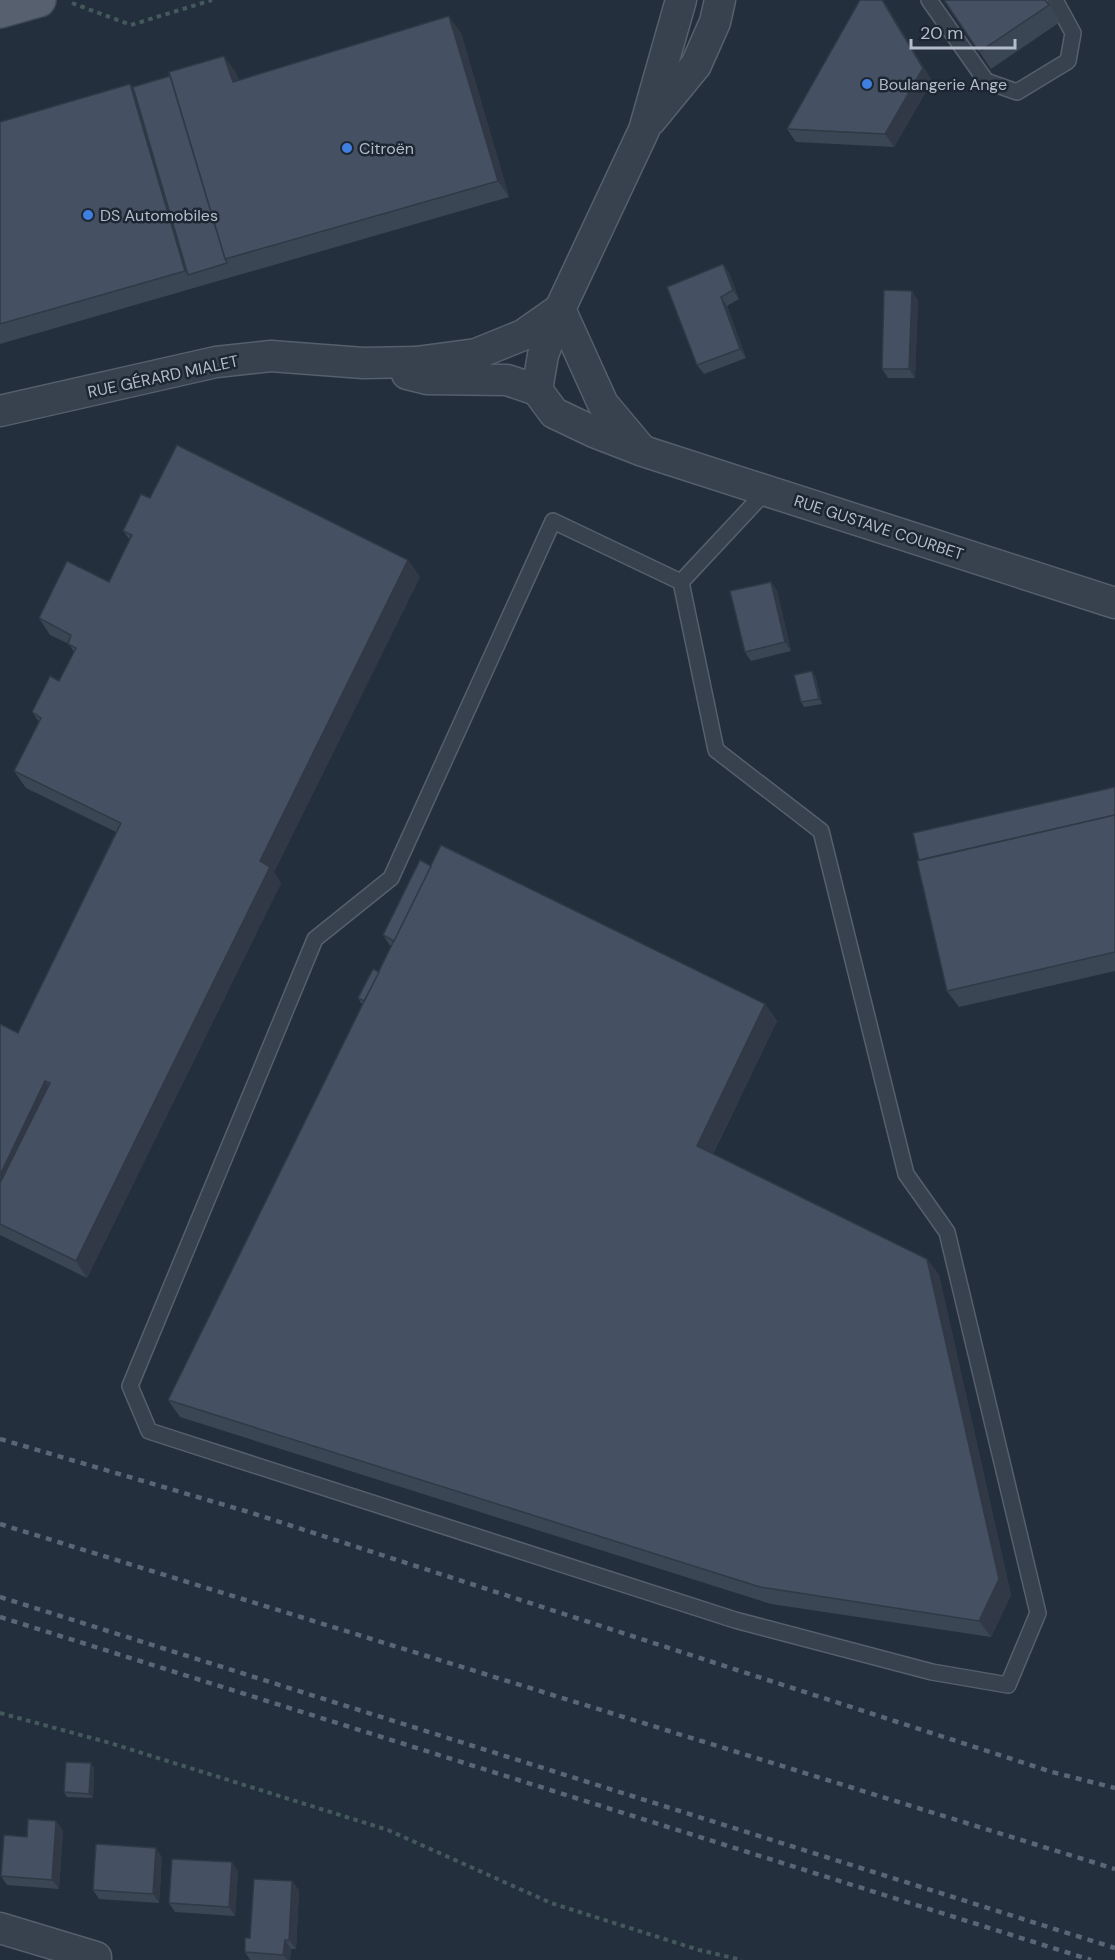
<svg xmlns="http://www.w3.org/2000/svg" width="1115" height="1960" font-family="'DM Sans',sans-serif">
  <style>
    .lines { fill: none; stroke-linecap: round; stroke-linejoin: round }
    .service-casing { stroke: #565f6c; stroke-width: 18 }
    .minor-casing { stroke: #565f6c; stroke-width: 33 }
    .primary-casing { stroke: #414a57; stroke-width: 36 }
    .path { stroke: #44595c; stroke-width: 4; stroke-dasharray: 4.5 4.5; stroke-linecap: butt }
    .service { stroke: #38414e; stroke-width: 15 }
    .minor { stroke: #38414e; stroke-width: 30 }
    .primary { stroke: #56606e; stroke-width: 33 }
    .rail { stroke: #5a6575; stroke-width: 4.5; stroke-dasharray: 6 6; stroke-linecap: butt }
    .wall { fill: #3b4654 }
    .shaded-wall { fill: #303945 }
    .building { fill: #455162; stroke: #303945; stroke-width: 1.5 }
    .shop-dot { fill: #3f7fe0; stroke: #1d2633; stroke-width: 2 }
    .labels { text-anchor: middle; stroke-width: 5; stroke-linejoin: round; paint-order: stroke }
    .poi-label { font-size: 16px; fill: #b4bcc9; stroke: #1d2633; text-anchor: start }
    .street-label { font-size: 16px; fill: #b4bcc9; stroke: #1d2633 }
  </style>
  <rect width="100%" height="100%" fill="#242f3e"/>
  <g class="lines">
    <defs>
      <g id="service">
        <polyline points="929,0 986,81 1017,92 1068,61 1073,33 1055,0"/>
        <polyline points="681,582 553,521 391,878 315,939 130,1386 149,1431 735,1620 932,1672 1008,1685 1038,1613 947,1232 906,1174 821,831 716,750 681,582 766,491"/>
      </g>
      <g id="minor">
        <polyline points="681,0 644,130 560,309 543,355 537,390 554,413 594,432 643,451 1115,603"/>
        <polyline points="651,120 696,65 715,22 720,0"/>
        <polyline points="560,309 603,404 640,448"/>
        <polyline points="407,374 427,379 507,380 537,390"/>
        <polyline points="0,411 216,362 271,356 363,363 416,362 476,354 523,335 560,309"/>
        <polyline points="0,1928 96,1957 96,1960"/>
      </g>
      <polyline id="primary" points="0,11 39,0"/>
    </defs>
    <use href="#service" class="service-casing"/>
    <use href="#minor" class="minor-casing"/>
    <use href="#primary" class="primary-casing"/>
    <g class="path">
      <polyline points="72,3 131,25 212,0"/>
      <polyline points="0,1713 110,1743 388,1830 551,1903 699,1950 742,1960"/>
    </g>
    <use href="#service" class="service"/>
    <use href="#minor" class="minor"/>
    <use href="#primary" class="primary"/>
    <g class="rail">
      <polyline points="0,1439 252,1513 1052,1772 1115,1788"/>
      <polyline points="0,1524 1115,1869"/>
      <polyline points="0,1597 1115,1948"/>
      <polyline points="0,1617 1091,1960"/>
    </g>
  </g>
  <g class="wall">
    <polygon points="860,0 883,0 932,81 894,147 796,142 787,129"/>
    <polygon points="944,0 1046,0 1060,22 991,69"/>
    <polygon points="461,33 509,197 0,344 0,122 130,84 133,87 170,76 224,56 236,73 239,80"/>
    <polygon points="723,264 729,273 739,299 727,306 746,358 704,374 697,365"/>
    <polygon points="918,300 915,378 888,378 882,369"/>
    <polygon points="150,498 408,560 420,577 274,872 281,883 87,1278 0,1235 0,1024 18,1033 116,832 26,788 14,771 39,722 32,712 59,681 74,652 69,644 50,635 39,618 109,582 130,540 123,531"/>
    <polygon points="771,582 777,591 791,651 751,661 745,652"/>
    <polygon points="815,675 822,704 804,707 801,702"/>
    <polygon points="1115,787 1115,971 959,1007 947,991"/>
    <polygon points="431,866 765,1004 777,1021 713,1154 927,1259 939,1275 1011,1595 991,1637 771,1604 180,1417 168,1400 363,1004 361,1003 358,998 379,972 391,946 389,944 383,935"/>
    <polygon points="91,1763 94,1768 93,1798 67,1797 64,1792"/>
    <polygon points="63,1830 59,1889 7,1885 1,1876 27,1837"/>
    <polygon points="162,1857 159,1903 99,1899 93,1890"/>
    <polygon points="238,1871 235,1916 175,1912 169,1903"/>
    <polygon points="299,1890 296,1949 291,1949 290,1960 250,1960 245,1952 250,1938"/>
  </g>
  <g class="shaded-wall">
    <polygon points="882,0 883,0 932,81 894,147 885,134"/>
    <polygon points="449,16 461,33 509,197 498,181"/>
    <polygon points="224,56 236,73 245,99 233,82"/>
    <polygon points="130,84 142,100 188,275 185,271"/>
    <polygon points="723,264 729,273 739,299 733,290"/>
    <polygon points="912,291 918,300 915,378 909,369"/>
    <polygon points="721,297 727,306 746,358 740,349"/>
    <polygon points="408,560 420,577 274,872 281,883 87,1278 76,1261 260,861"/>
    <polygon points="771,582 777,591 791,651 785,642"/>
    <polygon points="812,671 815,675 822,704 819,699"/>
    <polygon points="765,1004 777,1021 708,1163 697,1146"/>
    <polygon points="45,1081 56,1098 0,1216 0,1175"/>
    <polygon points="927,1259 939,1275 1011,1595 991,1637 979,1621"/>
    <polygon points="91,1763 94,1768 93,1798 89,1794"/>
    <polygon points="56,1821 63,1830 59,1889 52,1880"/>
    <polygon points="156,1848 162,1857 159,1903 153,1894"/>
    <polygon points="232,1862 238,1871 235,1916 229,1907"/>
    <polygon points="292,1881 299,1890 296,1949 289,1940"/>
    <polygon points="285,1940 291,1949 290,1960 287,1960 283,1955"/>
  </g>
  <g class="building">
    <polygon points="860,0 882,0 923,68 885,134 787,129"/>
    <polygon points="944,0 1045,0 1049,5 979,52"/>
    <polygon points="449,16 498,181 225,259 169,72 224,56 233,82"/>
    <polygon points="170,76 225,259 227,263 188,275 133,87"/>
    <polygon points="130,84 185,271 0,324 0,122"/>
    <polygon points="723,264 733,290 721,297 740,349 697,365 667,287"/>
    <polygon points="884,290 912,291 909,369 882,369"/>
    <polygon points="177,445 408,560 260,861 270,867 76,1261 0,1224 0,1183 50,1083 45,1081 0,1175 0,1024 18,1033 121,823 14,771 41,718 32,712 50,676 59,681 76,648 68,644 71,635 39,618 67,561 109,582 132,535 123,531 141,494 150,498"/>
    <polygon points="771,582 785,642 745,652 730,591"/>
    <polygon points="812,671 819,699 801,702 794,675"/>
    <polygon points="1115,787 1115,815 919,860 913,833"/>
    <polygon points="1115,815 1115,952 947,991 917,861"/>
    <polygon points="441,845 765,1004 697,1146 927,1259 999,1579 979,1621 760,1587 168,1400"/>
    <polygon points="420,860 431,866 394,941 383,935"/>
    <polygon points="373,969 379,972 364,1001 358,998"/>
    <polygon points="66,1762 91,1763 89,1794 64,1792"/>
    <polygon points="28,1819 56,1821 52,1880 1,1876 4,1835 27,1837"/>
    <polygon points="96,1844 156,1848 153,1894 93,1890"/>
    <polygon points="172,1859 232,1862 229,1907 169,1903"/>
    <polygon points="254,1879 292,1881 289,1940 285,1940 283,1955 245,1952 245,1938 250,1938"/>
  </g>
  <g class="shop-dot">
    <circle cx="867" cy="84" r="6"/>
    <circle cx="347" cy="148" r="6"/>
    <circle cx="88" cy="215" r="6"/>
  </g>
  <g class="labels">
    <g class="poi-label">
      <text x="879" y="90">Boulangerie Ange</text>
      <text x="359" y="154">Citroën</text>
      <text x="100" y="221">DS Automobiles</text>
    </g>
    <g class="street-label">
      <text transform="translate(163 376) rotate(-12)" y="6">RUE GÉRARD MIALET</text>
      <text transform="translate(879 527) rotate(18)" y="6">RUE GUSTAVE COURBET</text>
    </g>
  </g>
  <path d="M911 39v9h104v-9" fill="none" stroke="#b4bcc9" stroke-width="3"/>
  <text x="920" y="39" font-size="18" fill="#b4bcc9" stroke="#1d2633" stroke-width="4.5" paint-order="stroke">20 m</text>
</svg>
